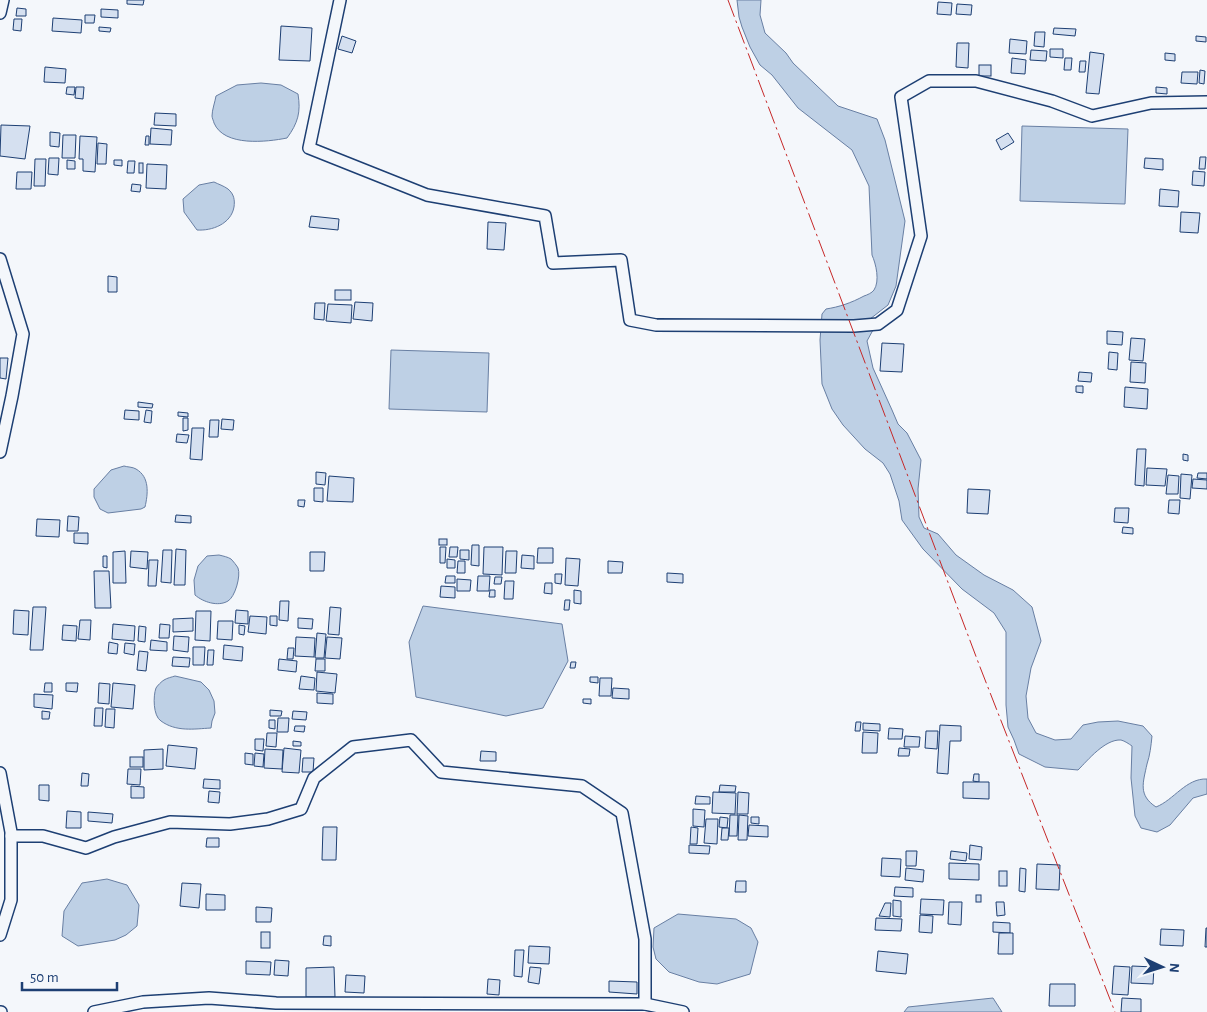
<svg xmlns="http://www.w3.org/2000/svg" width="1207" height="1012" font-family="'Alegreya Sans',sans-serif">
  <style>
    .water { fill: #bed0e5; stroke: #687fa3 }
    .building { fill: #d5e0f0; stroke: #1d3f73 }
    .lines { fill: none; stroke-linecap: round; stroke-linejoin: round }
    .minor-casing { stroke: #1d3f73; stroke-width: 14 }
    .minor { stroke: #f4f7fb; stroke-width: 11 }
    .power { stroke: #c62828; stroke-width: 1; stroke-dasharray: 18 4 2.5 4; stroke-linecap: butt }
  </style>
  <rect width="100%" height="100%" fill="#f4f7fb"/>
  <g class="water">
    <path d="M737 0H761L760 15 765 33 786 53 793 63 838 106 877 119 885 140 905 221 896 286 888 305 870 319 873 330 867 341 873 368 892 410 898 424 907 433 921 460 918 489 919 517 924 528 938 534 956 555 984 575 1013 590 1032 607 1041 641 1031 668 1026 696 1028 718 1036 733 1055 740 1071 739 1083 725 1098 722 1118 721 1143 726 1152 736C1151 746 1150 755 1147 764 1143 783 1138 795 1156 807 1174 800 1186 778 1207 779V794L1193 798 1170 825 1157 832 1141 828 1135 816 1131 778 1132 746C1129 744 1125 741 1121 740 1105 739 1088 760 1078 770L1045 767 1019 754 1014 740 1008 727 1006 705V632L994 613 962 589 923 549 902 520 899 501 890 474 883 463 865 449 843 425 832 409 822 384 820 340 822 314 826 309C839 307 851 303 864 296 867 295 872 293 874 290 880 281 876 264 872 255L869 186 852 150 798 108 772 75 760 65 750 47 742 27 739 17Z"/>
    <path d="M261 83 281 85 298 94C301 112 298 123 287 138 267 142 224 147 214 123 214 122 212 118 212 116 212 110 215 102 216 96L237 85Z"/>
    <polygon points="1022,126 1128,129 1125,204 1020,201"/>
    <path d="M214 182C218 184 224 186 228 189 234 194 235 200 234 207 231 224 212 231 197 230L184 212 183 199 199 185Z"/>
    <polygon points="391,350 489,353 487,412 389,409"/>
    <path d="M124 466C127 467 133 467 136 469 150 477 148 494 145 507L141 509 108 513 100 509 94 497V489L111 470Z"/>
    <path d="M219 555C223 556 228 557 231 559 233 561 237 566 238 568 241 576 235 597 228 601 218 607 203 602 195 595L194 580 198 566 207 556Z"/>
    <polygon points="423,606 562,624 568,661 543,708 506,716 416,697 409,642"/>
    <path d="M175 676 201 682 209 690 214 701 215 713 212 721 211 728C194 729 176 732 161 721 153 716 153 696 156 688 157 686 162 681 164 680 167 678 172 677 175 676Z"/>
    <polygon points="107,879 127,885 139,905 137,926 126,935 115,940 78,946 62,936 64,911 82,883"/>
    <polygon points="678,914 736,919 751,928 758,942 750,974 717,984 699,982 669,972 656,959 653,947 654,928"/>
    <polygon points="993,998 1002,1012 904,1012 908,1007"/>
  </g>
  <g class="building">
    <polygon points="127,0 144,0 143,5 127,4"/>
    <polygon points="938,2 952,3 951,15 937,14"/>
    <polygon points="957,4 972,5 971,15 956,14"/>
    <polygon points="17,8 26,9 26,16 16,16"/>
    <polygon points="101,9 118,10 118,18 101,17"/>
    <polygon points="85,15 95,15 94,23 85,23"/>
    <polygon points="53,18 82,20 81,33 52,31"/>
    <polygon points="14,19 22,19 21,31 13,30"/>
    <polygon points="281,26 312,28 310,61 279,60"/>
    <polygon points="99,27 111,28 110,32 99,31"/>
    <polygon points="1054,28 1076,29 1075,36 1053,34"/>
    <polygon points="1035,32 1045,32 1044,47 1034,46"/>
    <polygon points="342,36 356,41 352,53 338,49"/>
    <polygon points="1196,36 1206,37 1206,42 1196,41"/>
    <polygon points="1010,39 1027,41 1026,54 1009,53"/>
    <polygon points="957,43 969,43 968,68 956,67"/>
    <polygon points="1050,49 1063,49 1063,58 1050,57"/>
    <polygon points="1031,50 1047,51 1046,61 1030,60"/>
    <polygon points="1090,52 1104,54 1099,94 1086,93"/>
    <polygon points="1165,53 1175,54 1175,61 1165,60"/>
    <polygon points="1012,58 1026,60 1025,74 1011,73"/>
    <polygon points="1065,58 1072,58 1071,70 1064,70"/>
    <polygon points="1080,61 1086,61 1085,72 1079,72"/>
    <rect x="979" y="65" width="12" height="11"/>
    <polygon points="45,67 66,69 65,83 44,82"/>
    <polygon points="1200,70 1205,71 1204,84 1199,83"/>
    <polygon points="1182,72 1198,72 1197,84 1181,83"/>
    <polygon points="67,87 75,87 74,95 66,94"/>
    <polygon points="76,87 84,87 83,99 75,98"/>
    <polygon points="1156,87 1167,88 1167,94 1156,93"/>
    <polygon points="155,113 176,114 176,126 154,125"/>
    <polygon points="1,125 30,126 25,159 0,156"/>
    <polygon points="151,128 172,130 171,145 150,144"/>
    <polygon points="50,132 60,133 59,147 50,146"/>
    <polygon points="1008,133 1014,142 1001,150 996,140"/>
    <polygon points="63,135 76,135 75,158 62,158"/>
    <polygon points="80,136 97,137 95,172 83,171 83,159 79,159"/>
    <polygon points="146,136 149,136 149,145 145,145"/>
    <polygon points="98,143 107,144 106,164 97,164"/>
    <polygon points="1200,157 1206,157 1205,169 1199,169"/>
    <polygon points="49,158 59,158 58,175 48,174"/>
    <polygon points="1145,158 1163,159 1163,170 1144,168"/>
    <polygon points="35,159 46,159 45,186 34,186"/>
    <polygon points="67,160 75,161 75,169 67,169"/>
    <polygon points="114,160 122,160 122,166 114,165"/>
    <polygon points="128,161 135,161 134,173 127,173"/>
    <rect x="139" y="163" width="4" height="10"/>
    <polygon points="147,164 167,165 166,189 146,188"/>
    <polygon points="1193,171 1205,172 1204,186 1192,185"/>
    <polygon points="17,172 32,172 31,189 16,189"/>
    <polygon points="132,184 141,185 140,192 131,191"/>
    <polygon points="1160,189 1179,191 1178,207 1159,206"/>
    <polygon points="1181,212 1200,213 1198,233 1180,232"/>
    <polygon points="311,216 339,219 338,230 309,227"/>
    <polygon points="488,222 506,223 504,250 487,249"/>
    <polygon points="108,276 117,277 117,292 108,292"/>
    <rect x="335" y="290" width="16" height="10"/>
    <polygon points="355,302 373,303 372,321 353,319"/>
    <polygon points="315,303 325,303 324,320 314,319"/>
    <polygon points="328,304 352,305 351,323 326,321"/>
    <polygon points="1107,331 1123,332 1122,345 1107,344"/>
    <polygon points="1131,338 1145,339 1143,361 1129,360"/>
    <polygon points="882,343 904,344 902,372 880,371"/>
    <polygon points="1109,352 1118,353 1117,370 1108,369"/>
    <polygon points="0,358 8,358 6,379 0,378"/>
    <polygon points="1131,362 1146,363 1145,383 1130,382"/>
    <polygon points="1079,372 1092,373 1091,382 1078,381"/>
    <polygon points="1076,386 1083,386 1083,393 1076,392"/>
    <polygon points="1125,387 1148,389 1147,409 1124,407"/>
    <polygon points="138,402 153,404 152,408 138,407"/>
    <polygon points="125,410 139,411 139,420 124,419"/>
    <polygon points="146,410 152,411 151,423 144,422"/>
    <polygon points="178,412 188,413 188,417 178,416"/>
    <polygon points="183,418 188,418 188,430 183,431"/>
    <polygon points="222,419 234,420 233,430 221,429"/>
    <polygon points="210,420 219,420 218,437 209,437"/>
    <polygon points="192,428 204,428 202,460 190,459"/>
    <polygon points="177,434 189,435 187,443 176,442"/>
    <polygon points="1137,449 1146,449 1144,486 1135,485"/>
    <polygon points="1183,454 1188,455 1188,461 1183,460"/>
    <polygon points="1147,468 1167,469 1165,486 1146,485"/>
    <polygon points="316,472 326,473 325,485 316,484"/>
    <polygon points="1198,473 1207,473 1207,479 1197,478"/>
    <polygon points="1181,474 1192,475 1190,499 1180,498"/>
    <polygon points="1168,475 1179,476 1178,494 1166,494"/>
    <polygon points="329,476 354,478 353,502 327,501"/>
    <polygon points="1193,479 1207,480 1207,489 1192,488"/>
    <polygon points="314,488 323,488 323,502 314,501"/>
    <polygon points="968,489 990,490 988,514 967,513"/>
    <polygon points="298,500 305,500 304,507 298,506"/>
    <polygon points="1169,500 1180,500 1179,514 1168,513"/>
    <polygon points="1115,508 1129,508 1128,523 1114,522"/>
    <polygon points="176,515 191,516 191,523 175,522"/>
    <polygon points="68,516 79,517 78,531 67,531"/>
    <polygon points="37,519 60,520 59,537 36,536"/>
    <polygon points="1123,527 1133,528 1133,534 1122,533"/>
    <polygon points="74,533 88,533 88,544 74,543"/>
    <rect x="439" y="539" width="8" height="6"/>
    <polygon points="472,545 479,545 479,566 471,565"/>
    <polygon points="440,547 446,547 445,563 440,563"/>
    <polygon points="450,547 458,547 457,557 449,557"/>
    <polygon points="484,547 503,547 502,575 483,574"/>
    <polygon points="538,548 553,548 553,563 537,563"/>
    <polygon points="176,549 186,550 185,585 174,585"/>
    <polygon points="163,550 172,550 171,583 161,582"/>
    <polygon points="460,550 469,550 469,560 460,559"/>
    <polygon points="125,551 126,583 113,583 113,552"/>
    <polygon points="131,551 148,552 147,569 130,567"/>
    <polygon points="506,551 517,551 516,573 505,573"/>
    <polygon points="310,552 325,552 324,571 310,571"/>
    <polygon points="522,555 534,556 534,569 521,568"/>
    <polygon points="103,556 107,556 107,568 103,567"/>
    <polygon points="566,558 580,559 578,586 565,585"/>
    <polygon points="447,559 455,560 455,568 447,568"/>
    <polygon points="149,560 158,560 156,586 148,586"/>
    <polygon points="458,561 465,561 465,573 457,573"/>
    <polygon points="608,561 623,562 622,573 608,573"/>
    <polygon points="94,571 109,571 111,608 95,608"/>
    <polygon points="667,573 683,574 683,583 667,582"/>
    <polygon points="555,574 562,574 561,584 555,583"/>
    <polygon points="446,576 455,576 455,583 445,583"/>
    <polygon points="478,576 490,576 489,591 477,591"/>
    <polygon points="495,577 502,577 501,584 494,584"/>
    <polygon points="457,579 471,580 470,591 457,591"/>
    <polygon points="505,581 514,581 513,599 504,599"/>
    <polygon points="545,583 552,583 552,594 544,593"/>
    <polygon points="441,586 455,587 455,598 440,597"/>
    <polygon points="490,590 495,590 495,597 489,597"/>
    <polygon points="574,590 581,591 581,604 574,603"/>
    <polygon points="565,600 570,600 569,610 564,610"/>
    <polygon points="280,601 289,601 288,621 279,620"/>
    <polygon points="33,607 46,607 43,650 30,650"/>
    <polygon points="330,607 341,608 339,635 328,634"/>
    <polygon points="14,610 29,611 28,635 13,634"/>
    <polygon points="236,610 248,611 248,624 235,623"/>
    <polygon points="196,611 211,611 210,641 195,640"/>
    <polygon points="250,616 267,617 266,634 248,632"/>
    <polygon points="270,616 277,616 277,626 270,625"/>
    <polygon points="193,618 193,631 173,632 173,619"/>
    <polygon points="298,618 313,619 312,629 298,628"/>
    <polygon points="80,620 91,620 90,640 78,639"/>
    <polygon points="218,621 233,621 232,640 217,639"/>
    <polygon points="113,624 135,626 134,641 112,639"/>
    <polygon points="160,624 170,625 169,638 159,638"/>
    <polygon points="63,625 77,626 76,641 62,640"/>
    <polygon points="239,625 245,626 244,635 239,634"/>
    <polygon points="139,626 146,627 145,642 138,641"/>
    <polygon points="317,633 326,634 324,658 315,658"/>
    <polygon points="174,636 189,637 188,652 173,650"/>
    <polygon points="296,637 315,638 314,657 295,656"/>
    <polygon points="327,637 342,638 340,659 325,658"/>
    <polygon points="151,640 167,642 167,651 150,650"/>
    <polygon points="109,642 118,644 117,654 108,653"/>
    <polygon points="125,643 135,644 134,655 124,653"/>
    <polygon points="224,645 243,647 242,661 223,659"/>
    <polygon points="193,647 205,647 204,665 193,665"/>
    <polygon points="288,648 294,648 293,659 287,659"/>
    <polygon points="208,650 214,650 213,665 207,665"/>
    <polygon points="139,651 148,652 146,671 137,670"/>
    <polygon points="173,657 190,658 189,667 172,666"/>
    <polygon points="279,659 297,661 296,672 278,670"/>
    <polygon points="316,659 325,659 325,671 315,671"/>
    <polygon points="571,662 576,662 575,668 570,668"/>
    <polygon points="317,672 337,674 335,693 316,691"/>
    <polygon points="301,676 315,678 314,690 299,689"/>
    <polygon points="590,677 598,677 598,683 590,682"/>
    <polygon points="600,678 612,678 611,696 599,696"/>
    <polygon points="45,683 52,683 52,692 44,692"/>
    <polygon points="66,683 78,683 77,692 66,691"/>
    <polygon points="99,683 110,684 109,704 98,703"/>
    <polygon points="113,683 135,685 133,709 111,707"/>
    <polygon points="613,688 629,689 629,699 612,698"/>
    <polygon points="317,693 333,694 333,704 317,703"/>
    <polygon points="34,694 53,695 52,709 34,707"/>
    <polygon points="583,699 591,699 591,704 583,703"/>
    <polygon points="95,708 103,708 102,726 94,726"/>
    <polygon points="106,709 115,709 114,728 105,727"/>
    <polygon points="270,710 282,711 281,716 270,716"/>
    <polygon points="42,711 50,712 49,719 42,719"/>
    <polygon points="293,711 307,712 306,720 292,719"/>
    <polygon points="278,718 289,718 288,732 277,732"/>
    <polygon points="269,720 275,720 275,729 269,728"/>
    <polygon points="856,722 861,722 860,731 855,731"/>
    <polygon points="863,723 880,724 880,731 863,730"/>
    <polygon points="940,725 961,726 961,741 950,741 948,774 937,773"/>
    <polygon points="295,726 305,726 304,732 294,731"/>
    <polygon points="889,728 903,729 902,739 888,739"/>
    <polygon points="926,731 938,731 937,749 925,748"/>
    <polygon points="863,732 878,733 877,753 862,753"/>
    <polygon points="267,733 277,733 276,747 266,746"/>
    <polygon points="905,736 920,737 919,747 904,747"/>
    <polygon points="255,739 264,739 263,751 255,750"/>
    <polygon points="293,741 301,742 301,746 293,746"/>
    <polygon points="168,745 197,748 195,769 166,766"/>
    <polygon points="284,748 301,750 299,773 282,772"/>
    <polygon points="899,748 910,749 909,756 898,756"/>
    <polygon points="163,749 163,769 144,770 144,750"/>
    <polygon points="265,749 283,750 282,769 264,768"/>
    <polygon points="481,751 496,752 496,761 480,761"/>
    <polygon points="245,753 253,754 253,765 245,764"/>
    <polygon points="255,753 264,754 263,767 254,766"/>
    <rect x="130" y="757" width="13" height="10"/>
    <polygon points="303,758 314,758 313,772 302,772"/>
    <polygon points="128,769 141,769 140,785 127,784"/>
    <polygon points="82,773 89,774 88,786 81,786"/>
    <polygon points="974,774 979,774 979,782 973,781"/>
    <polygon points="204,779 220,780 220,789 203,788"/>
    <polygon points="963,782 989,782 989,799 963,798"/>
    <polygon points="39,785 49,785 49,801 39,800"/>
    <polygon points="720,785 736,786 735,792 719,792"/>
    <polygon points="131,786 144,787 144,798 131,798"/>
    <polygon points="209,791 220,792 219,803 208,802"/>
    <polygon points="713,792 736,793 735,814 712,813"/>
    <polygon points="738,792 749,793 748,814 737,814"/>
    <polygon points="696,796 710,797 710,804 695,804"/>
    <polygon points="693,809 705,810 704,827 693,826"/>
    <polygon points="67,811 81,812 81,828 66,828"/>
    <polygon points="88,812 113,814 112,823 88,821"/>
    <polygon points="730,815 738,815 737,836 729,836"/>
    <polygon points="739,815 748,816 747,840 738,840"/>
    <polygon points="720,817 728,818 727,828 719,827"/>
    <polygon points="751,817 759,817 759,824 751,823"/>
    <polygon points="706,819 718,819 717,844 704,843"/>
    <polygon points="749,825 768,826 768,837 748,836"/>
    <polygon points="323,827 337,827 336,860 322,860"/>
    <polygon points="691,827 698,828 697,844 690,844"/>
    <polygon points="722,828 729,828 728,840 721,840"/>
    <polygon points="207,838 219,838 219,847 206,847"/>
    <polygon points="689,845 710,846 709,854 689,853"/>
    <polygon points="970,845 982,847 981,860 969,859"/>
    <polygon points="906,851 917,851 916,866 906,866"/>
    <polygon points="951,851 967,853 966,861 950,859"/>
    <polygon points="882,858 901,859 900,877 881,876"/>
    <polygon points="949,863 979,864 979,880 949,879"/>
    <polygon points="1037,864 1060,865 1059,890 1036,889"/>
    <polygon points="906,868 924,870 923,882 905,880"/>
    <polygon points="1020,868 1026,869 1025,892 1019,891"/>
    <rect x="999" y="871" width="8" height="15"/>
    <polygon points="736,881 746,881 746,892 735,892"/>
    <polygon points="182,883 201,884 199,908 180,906"/>
    <polygon points="895,887 913,888 913,897 894,896"/>
    <polygon points="206,894 225,895 225,910 206,910"/>
    <rect x="976" y="895" width="5" height="7"/>
    <polygon points="921,899 944,900 943,915 920,914"/>
    <polygon points="893,900 901,901 901,917 893,916"/>
    <polygon points="949,902 962,902 961,925 948,924"/>
    <polygon points="996,902 1004,902 1005,915 997,916"/>
    <polygon points="885,903 891,903 890,917 879,916"/>
    <polygon points="256,907 272,908 271,922 256,922"/>
    <polygon points="920,915 933,916 932,933 919,932"/>
    <polygon points="876,918 902,919 901,931 875,930"/>
    <polygon points="993,922 1010,923 1010,933 993,932"/>
    <polygon points="1206,928 1207,928 1207,947 1205,947"/>
    <polygon points="1161,929 1184,930 1183,946 1160,945"/>
    <rect x="261" y="932" width="9" height="16"/>
    <polygon points="999,933 1013,933 1013,954 998,954"/>
    <polygon points="324,936 331,936 331,946 323,945"/>
    <polygon points="529,946 550,947 549,964 528,963"/>
    <polygon points="515,950 524,950 522,977 514,976"/>
    <polygon points="878,951 908,954 906,974 876,971"/>
    <polygon points="275,960 289,961 288,976 274,975"/>
    <polygon points="246,961 271,962 270,975 246,974"/>
    <polygon points="1114,966 1130,967 1128,995 1112,994"/>
    <polygon points="1132,966 1154,967 1153,984 1131,983"/>
    <polygon points="334,967 335,997 306,997 306,968"/>
    <polygon points="530,967 541,968 539,984 528,982"/>
    <polygon points="346,975 365,976 364,993 345,992"/>
    <polygon points="488,979 500,980 499,995 487,994"/>
    <polygon points="609,981 637,982 637,994 609,992"/>
    <polygon points="1050,984 1075,984 1075,1006 1049,1006"/>
    <polygon points="1122,998 1141,999 1141,1012 1121,1012"/>
  </g>
  <g class="lines">
    <defs>
      <g id="minor">
        <polyline points="340,0 309,148 427,195 545,216 553,263 621,260 630,320 656,325 854,326 878,324 897,310 921,236 901,97 929,81 976,81 1052,101 1092,116 1151,103 1207,102"/>
        <polyline points="0,13 3,0"/>
        <polyline points="0,259 23,334 12,396 0,452"/>
        <polyline points="0,773 11,832 11,900 0,935"/>
        <polyline points="11,836 43,836 86,848 114,837 170,822 230,824 268,819 301,809 314,778 353,747 411,740 441,772 582,786 622,813 645,939 645,1004"/>
        <polyline points="0,1012 1,1012"/>
        <polyline points="94,1012 143,1002 209,998 276,1003 645,1004 683,1012"/>
      </g>
    </defs>
    <use href="#minor" class="minor-casing"/>
    <use href="#minor" class="minor"/>
    <polyline class="power" points="728,0 980,667 1115,1012"/>
  </g>
  <g transform="translate(1162 967) rotate(94)" stroke="#f4f7fb" stroke-width="4" paint-order="stroke">
  <path d="M0-4L9 19L0 12L-9 19Z" fill="#1d3f73"/>
  <text y="-8" font-size="14" font-weight="bold" text-anchor="middle" fill="#1d3f73">N</text>
  </g>
  <path d="M22 982v8h95v-8" fill="none" stroke="#1d3f73" stroke-width="2.5"/>
  <text x="30" y="982" font-size="15" fill="#1d3f73" stroke="#f4f7fb" stroke-width="4" paint-order="stroke">50 m</text>
</svg>
